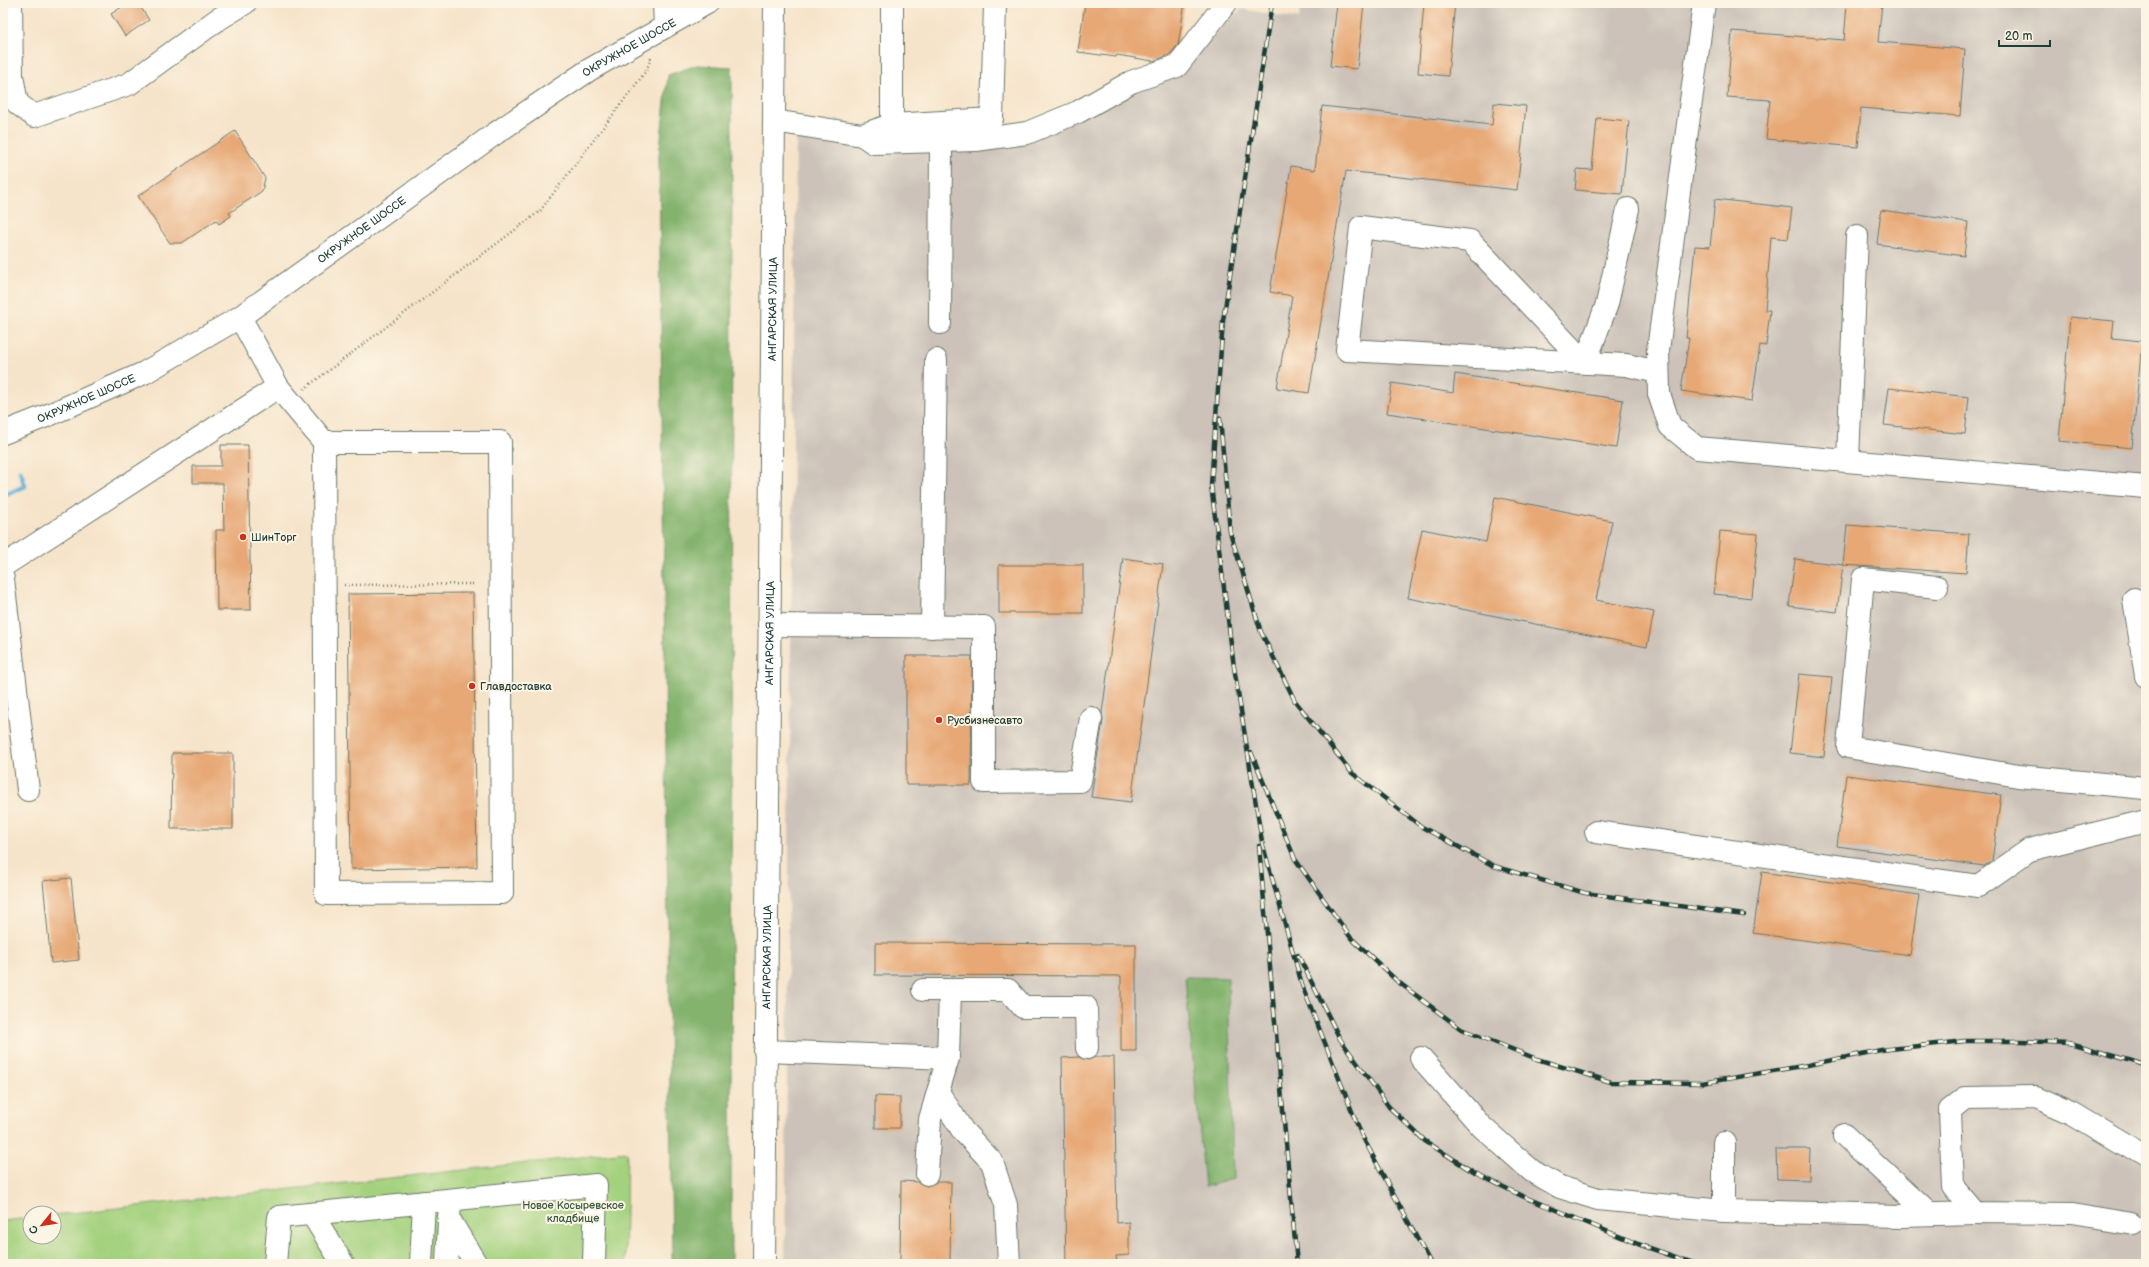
<svg xmlns="http://www.w3.org/2000/svg" width="2149" height="1267" font-family="'Balsamiq Sans',sans-serif">
  <style>
    .industrial { fill: #ccc2b9 }
    .green { fill: #a4d17e; stroke: #628759 }
    .forest { fill: #83b36d; stroke: #517850 }
    .lines { fill: none; stroke-linecap: round; stroke-linejoin: round }
    .stream { stroke: #5cabd6; stroke-width: 5 }
    .building { fill: #e7a876 }
    .minor-casing { stroke: #6a7768; stroke-width: 24 }
    .major-casing { stroke: #6a7768; stroke-width: 24 }
    .path { stroke: #6a7768; stroke-width: 2.5; stroke-dasharray: 1 3; stroke-linecap: butt }
    .minor { stroke: #fff; stroke-width: 22 }
    .major { stroke: #fff; stroke-width: 22 }
    .rail-casing { stroke: #1f3d34; stroke-width: 4.5 }
    .rail { stroke: #fcf5e5; stroke-width: 3; stroke-dasharray: 9; stroke-linecap: butt }
    .poi-dot { fill: #c8321e; stroke: #fcf5e5; stroke-width: 1.5 }
    .labels { text-anchor: middle; stroke-width: 4; stroke-linejoin: round; paint-order: stroke }
    .street-label { font-size: 11px; fill: #1f3d34; stroke: #fcf5e5 }
    .poi-label { font-size: 11px; fill: #1f3d34; stroke: #fcf5e5; text-anchor: start }
    .park-label { font-size: 11px; fill: #3a5b43; stroke: #fcf5e5 }
  </style>
  <rect width="100%" height="100%" fill="#fcf5e5"/>
  <filter id="ink" filterUnits="userSpaceOnUse"><feTurbulence type="fractalNoise" baseFrequency=".025" numOctaves="2"/><feDisplacementMap in="SourceGraphic" scale="8" xChannelSelector="R" yChannelSelector="G"/><feConvolveMatrix kernelMatrix="1 2 1 2 8 2 1 2 1" color-interpolation-filters="sRGB"/></filter>
  <filter id="wash" filterUnits="userSpaceOnUse"><feTurbulence type="fractalNoise" baseFrequency=".012" numOctaves="4" result="noise"/><feDisplacementMap in="SourceGraphic" scale="16" xChannelSelector="R" yChannelSelector="G"/><feGaussianBlur stdDeviation="0.9" result="paint"/><feColorMatrix in="noise" values="0 0 0 0 0 0 0 0 0 0 0 0 0 0 0 0 0 1.4 0 .05"/><feComposite in="paint" operator="in"/></filter>
  <g filter="url(#wash)">
    <rect width="100%" height="100%" fill="#f6e4ca"/>
    <polygon class="industrial" points="1301,3 2146,3 2146,1264 785,1264 796,133 1010,143 1180,67 1241,9 1299,19"/>
    <polygon class="green" points="627,1152 625,1264 3,1264 3,1221 30,1218 30,1237 54,1237 54,1215"/>
    <g class="forest">
      <polygon points="697,65 732,67 731,1264 672,1264 659,156 668,75"/>
      <polygon points="1185,977 1228,978 1233,1179 1205,1187"/>
    </g>
    <g class="lines">
      <polyline class="stream" points="3,496 25,486 20,471"/>
    </g>
    <g id="blocks">
      <g class="building">
        <polygon points="128,3 138,3 149,20 125,36 111,14"/>
        <polygon points="1085,3 1185,3 1178,45 1169,55 1153,61 1117,55 1116,57 1078,52"/>
        <polygon points="1337,3 1364,3 1357,69 1330,66"/>
        <polygon points="1424,3 1455,3 1448,76 1418,73"/>
        <polygon points="1847,3 1882,3 1878,42 1965,49 1960,116 1861,108 1858,147 1766,139 1770,100 1727,97 1732,31 1844,40"/>
        <polygon points="1494,103 1526,106 1517,190 1346,171 1309,393 1277,388 1292,296 1270,292 1291,166 1315,170 1322,106 1492,125"/>
        <polygon points="1597,118 1629,121 1622,194 1575,190 1577,169 1592,170"/>
        <polygon points="235,131 265,178 262,191 229,213 231,216 219,224 216,220 182,243 170,243 138,196"/>
        <polygon points="1715,199 1792,208 1788,239 1771,237 1765,310 1770,310 1766,346 1760,345 1752,401 1681,391 1689,338 1686,338 1695,246 1710,247"/>
        <polygon points="1881,210 1968,222 1964,256 1877,244"/>
        <polygon points="2070,317 2114,321 2112,338 2142,341 2132,448 2059,441"/>
        <polygon points="1455,374 1623,400 1616,448 1387,413 1392,383 1453,393"/>
        <polygon points="1889,388 1969,397 1965,434 1884,425"/>
        <polygon points="221,445 248,445 251,610 217,610 216,530 224,530 223,483 193,483 193,466 221,466"/>
        <polygon points="1495,497 1612,521 1596,600 1654,612 1647,647 1408,598 1422,529 1486,542"/>
        <polygon points="1847,525 1969,534 1966,573 1843,565"/>
        <polygon points="1720,531 1758,534 1752,598 1714,594"/>
        <polygon points="1123,558 1163,564 1131,802 1091,797 1103,720 1102,713"/>
        <polygon points="1795,559 1843,565 1837,612 1789,606"/>
        <rect x="999" y="565" width="84" height="48"/>
        <polygon points="473,593 477,867 351,869 348,594"/>
        <polygon points="906,656 972,656 971,785 906,785"/>
        <polygon points="1799,674 1832,677 1824,757 1790,753"/>
        <polygon points="172,753 233,753 233,829 171,829"/>
        <polygon points="1846,775 2001,795 1992,861 1984,866 1837,846"/>
        <polygon points="1762,872 1919,895 1910,955 1753,933"/>
        <polygon points="71,878 79,960 51,963 43,881"/>
        <polygon points="875,943 1136,944 1136,1051 1121,1051 1121,976 875,975"/>
        <polygon points="1079,1057 1088,1060 1095,1057 1114,1057 1117,1223 1129,1222 1129,1255 1116,1256 1117,1264 1066,1264 1062,1058"/>
        <polygon points="875,1096 900,1097 900,1128 875,1128"/>
        <polygon points="1776,1149 1810,1149 1809,1180 1777,1179"/>
        <polygon points="901,1181 918,1182 927,1186 936,1182 951,1182 950,1264 900,1264"/>
      </g>
    </g>
  </g>
  <g filter="url(#ink)">
    <use href="#blocks" fill-opacity="0" stroke="#6a7768" stroke-width="1"/>
    <g class="lines">
      <defs>
        <g id="minor">
          <polyline points="11,3 12,76 17,103 34,116 129,84 217,20 245,3"/>
          <polyline points="664,3 665,27"/>
          <polyline points="1704,3 1658,350 1659,394 1670,426 1697,448 2146,487"/>
          <polyline points="774,121 862,135 892,125 992,119 995,3"/>
          <polyline points="892,125 892,3"/>
          <polyline points="862,135 874,143 976,140 1027,133 1078,112 1131,82 1177,66 1226,3"/>
          <polyline points="1628,209 1607,304 1585,363 1470,241 1361,227 1347,350 1626,365 1658,372"/>
          <polyline points="240,317 278,387 324,442"/>
          <polyline points="940,323 941,141"/>
          <polygon points="324,442 500,442 502,893 326,894"/>
          <polyline points="1848,460 1857,236"/>
          <polyline points="3,566 278,387"/>
          <polyline points="3,579 28,790"/>
          <polyline points="1937,587 1863,579 1848,747 2018,776 2146,788"/>
          <polyline points="2134,599 2146,676"/>
          <polyline points="769,625 984,627 984,782 1080,781 1091,718"/>
          <polyline points="932,627 936,360"/>
          <polyline points="1596,832 1978,886 2029,850 2146,821"/>
          <polyline points="923,990 1008,990 1023,1007 1086,1007 1087,1048"/>
          <polyline points="765,1051 948,1058 950,990"/>
          <polyline points="1421,1058 1482,1127 1532,1171 1560,1187 1598,1199 1724,1211"/>
          <polyline points="938,1092 963,1131 992,1162 1006,1205 1009,1264"/>
          <polyline points="1844,1135 1929,1214"/>
          <polyline points="1724,1143 1724,1211 1902,1215 1975,1213"/>
          <polyline points="927,1174 930,1119 948,1058"/>
          <polyline points="312,1214 343,1264"/>
          <polyline points="449,1219 476,1264"/>
          <polyline points="2133,1224 2072,1214 1975,1213 1953,1187 1950,1110 1965,1098 2036,1097 2072,1113 2146,1157"/>
          <polyline points="275,1264 279,1217 596,1185 594,1264"/>
          <polyline points="421,1264 424,1202"/>
          <polyline points="447,1264 450,1200"/>
          <path id="s1" d="M764 1264 775 3"/>
        </g>
        <g id="major">
          <path id="s2" d="M3 433 51 414 144 373 240 317 496 133 589 70 707 3"/>
        </g>
      </defs>
      <use href="#minor" class="minor-casing"/>
      <use href="#major" class="major-casing"/>
      <g class="path">
        <polyline points="304,389 540,211 646,71 651,58"/>
        <polyline points="344,585 475,584"/>
      </g>
      <use href="#minor" class="minor"/>
      <use href="#major" class="major"/>
      <defs>
        <g id="rail">
          <polyline points="1272,3 1223,321 1211,485 1234,667 1262,842 1302,985 1361,1134 1431,1264"/>
          <polyline points="1220,418 1230,532 1261,632 1295,701 1352,773 1422,827 1494,866 1585,893 1744,915"/>
          <polyline points="1251,752 1295,859 1351,938 1397,981 1461,1029 1537,1059 1611,1082 1702,1083 1808,1065 1881,1050 1965,1041 2021,1041 2069,1043 2146,1065"/>
          <polyline points="1259,846 1297,1264"/>
          <polyline points="1298,955 1340,1039 1389,1107 1425,1141 1475,1173 1522,1196 1638,1244 1696,1264"/>
        </g>
      </defs>
      <use href="#rail" class="rail-casing"/>
      <use href="#rail" class="rail"/>
    </g>
  </g>
  <g class="poi-dot">
    <circle cx="243" cy="537" r="4"/>
    <circle cx="472" cy="686" r="4"/>
    <circle cx="939" cy="720" r="4"/>
  </g>
  <g class="labels">
    <g class="street-label">
      <text dy="4" stroke="none"><textPath href="#s2" startOffset="738">ОКРУЖНОЕ ШОССЕ</textPath></text>
      <text dy="4" stroke="none"><textPath href="#s2" startOffset="414">ОКРУЖНОЕ ШОССЕ</textPath></text>
      <text dy="4" stroke="none"><textPath href="#s1" startOffset="955">АНГАРСКАЯ УЛИЦА</textPath></text>
      <text dy="4" stroke="none"><textPath href="#s2" startOffset="90">ОКРУЖНОЕ ШОССЕ</textPath></text>
      <text dy="4" stroke="none"><textPath href="#s1" startOffset="631">АНГАРСКАЯ УЛИЦА</textPath></text>
      <text dy="4" stroke="none"><textPath href="#s1" startOffset="307">АНГАРСКАЯ УЛИЦА</textPath></text>
    </g>
    <g class="poi-label">
      <text x="251" y="541">ШинТорг</text>
      <text x="480" y="690">Главдоставка</text>
      <text x="947" y="724">Русбизнесавто</text>
    </g>
    <g class="park-label">
      <text x="573" y="1209">Новое Косыревское<tspan x="573" dy="13">кладбище</tspan></text>
    </g>
  </g>
  <rect width="2149" height="1267" fill="none" stroke="#fcf5e5" stroke-width="16"/>
  <g transform="translate(42 1225) rotate(240)"><circle r="19" fill="#fcf5e5" stroke="#a4ab9e"/>
  <path d="M0-3L7 15L0 10L-7 15Z" fill="#c8321e"/>
  <text y="-6" font-size="11" font-weight="bold" text-anchor="middle" fill="#1f3d34">С</text>
  </g>
  <path d="M1999 40v6h51v-6" fill="none" stroke="#1f3d34" stroke-width="2"/>
  <text x="2005" y="40" font-size="12" fill="#1f3d34" stroke="#fcf5e5" stroke-width="3" paint-order="stroke">20 m</text>
</svg>
